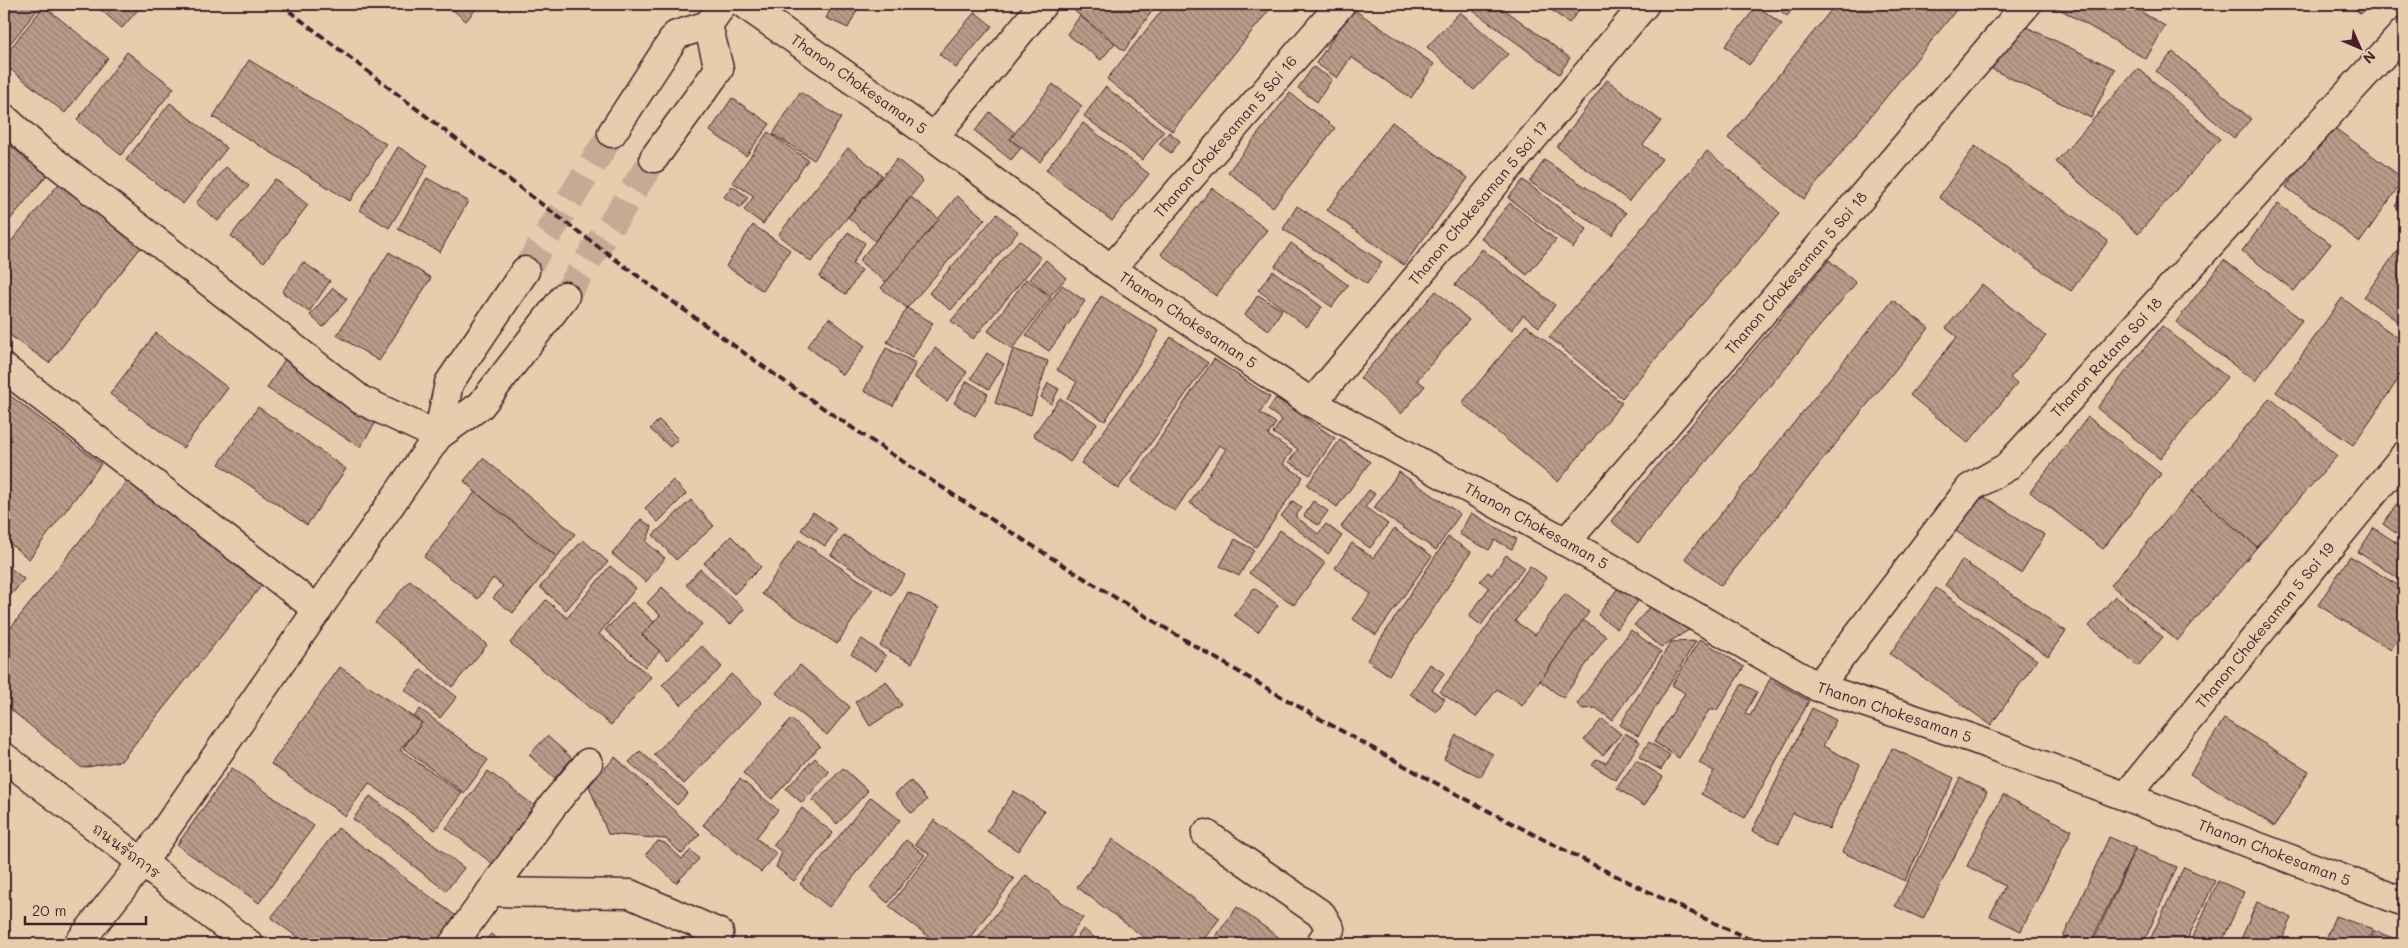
<svg xmlns="http://www.w3.org/2000/svg" width="2408" height="948" font-family="Mali,'Playpen Sans Thai',sans-serif">
  <style>
    .building { fill: url(#building-back-hatch); stroke: #4a1f2b }
    .lines { fill: none; stroke-linecap: round; stroke-linejoin: round }
    .minor-tunnel { stroke: #c7aa94; stroke-width: 28; stroke-dasharray: 28 14; stroke-linecap: butt }
    .minor-casing { stroke: #4a1f2b; stroke-width: 31 }
    .minor { stroke: #e6cdae; stroke-width: 28 }
    .rail { stroke: #4a1f2b; stroke-width: 4; stroke-dasharray: 8 4; stroke-linecap: butt }
    .labels { text-anchor: middle; stroke-width: 5; stroke-linejoin: round; paint-order: stroke }
    .street-label { font-size: 15px; fill: #4a1f2b; stroke: #e6cdae }
  </style>
  <defs>
    <pattern id="building-back-hatch" width="6" height="6" patternUnits="userSpaceOnUse" patternTransform="scale(1.25)"><rect width="6" height="6" fill="#ba9c8a"/><path d="M-1 5l2 2M0 0l6 6M5-1l2 2" fill="none" stroke="#997f71"/></pattern>
  </defs>
  <rect width="100%" height="100%" fill="#e6cdae"/>
  <filter id="ink" filterUnits="userSpaceOnUse"><feTurbulence type="fractalNoise" baseFrequency=".02" numOctaves="2"/><feDisplacementMap in="SourceGraphic" scale="10" xChannelSelector="R" yChannelSelector="G"/><feConvolveMatrix kernelMatrix="1 2 1 2 8 2 1 2 1" color-interpolation-filters="sRGB"/></filter>
  <g filter="url(#ink)">
    <g class="building">
      <polygon points="12,4 42,4 4,51 4,14"/>
      <polygon points="94,4 143,4 122,28"/>
      <polygon points="446,4 480,4 466,21"/>
      <polygon points="833,4 860,4 848,28 826,18"/>
      <polygon points="1066,4 1157,4 1124,51"/>
      <polygon points="1167,4 1274,4 1172,131 1107,79"/>
      <polygon points="1475,4 1497,4 1570,58 1559,74 1471,9"/>
      <polygon points="1543,4 1578,4 1582,6 1569,23"/>
      <polygon points="1772,4 1797,4 1787,16"/>
      <polygon points="1836,4 1961,4 1804,199 1728,138"/>
      <polygon points="2051,4 2128,4 2165,26 2146,59"/>
      <polygon points="2349,4 2370,4 2361,14"/>
      <polygon points="44,6 108,58 65,113 4,64 4,56"/>
      <polygon points="1757,6 1782,24 1749,65 1725,46"/>
      <polygon points="1353,9 1434,64 1411,98 1351,57 1337,78 1316,63"/>
      <polygon points="975,12 992,26 956,68 939,54"/>
      <polygon points="1460,12 1508,54 1474,90 1427,47"/>
      <polygon points="1080,16 1115,43 1101,60 1067,34"/>
      <polygon points="2022,25 2115,69 2091,118 1992,69 2002,49 2006,51 2016,30"/>
      <polygon points="127,52 174,88 121,155 77,120"/>
      <polygon points="2173,52 2251,119 2234,138 2156,71"/>
      <polygon points="249,60 386,144 350,201 213,117"/>
      <polygon points="1313,67 1332,79 1317,102 1298,88"/>
      <polygon points="2138,68 2220,139 2138,234 2056,162"/>
      <polygon points="1607,80 1661,121 1643,145 1662,159 1629,201 1557,147"/>
      <polygon points="1053,84 1082,106 1040,162 1010,139"/>
      <polygon points="1105,87 1164,131 1142,160 1084,116"/>
      <polygon points="800,92 841,118 814,160 773,134"/>
      <polygon points="1290,93 1335,128 1273,207 1228,172"/>
      <polygon points="732,98 770,124 746,156 710,131"/>
      <polygon points="170,103 227,148 183,204 126,160"/>
      <polygon points="990,112 1015,133 1010,139 1021,148 1011,160 975,131"/>
      <polygon points="1392,122 1468,178 1404,265 1327,210"/>
      <polygon points="1083,123 1149,174 1112,221 1046,170"/>
      <polygon points="2332,126 2404,179 2360,242 2286,187"/>
      <polygon points="768,132 808,160 763,224 744,210 754,196 732,182"/>
      <polygon points="1169,132 1180,141 1171,153 1159,144"/>
      <polygon points="4,140 47,175 4,227"/>
      <polygon points="1975,146 2108,241 2071,291 1939,197"/>
      <polygon points="398,147 428,165 389,228 360,210"/>
      <polygon points="848,148 882,175 811,262 778,235"/>
      <polygon points="1707,151 1780,213 1622,398 1549,337"/>
      <polygon points="897,159 923,181 875,241 848,217"/>
      <polygon points="1544,160 1626,213 1612,235 1530,182"/>
      <polygon points="226,167 249,186 218,221 196,203"/>
      <polygon points="427,178 468,201 440,252 398,229"/>
      <polygon points="275,179 308,205 264,262 231,236"/>
      <polygon points="62,180 142,246 49,363 4,331 4,250"/>
      <polygon points="1523,180 1587,229 1573,248 1508,198"/>
      <polygon points="732,186 748,197 741,208 724,197"/>
      <polygon points="1212,188 1267,230 1216,296 1161,254"/>
      <polygon points="2404,193 2404,213 2395,206"/>
      <polygon points="957,196 985,219 907,308 881,288"/>
      <polygon points="911,197 939,219 886,282 859,261"/>
      <polygon points="1510,203 1556,240 1527,275 1481,238"/>
      <polygon points="2278,204 2331,244 2294,291 2242,251"/>
      <polygon points="1297,206 1382,262 1367,284 1283,229"/>
      <polygon points="997,214 1018,232 951,310 929,293"/>
      <polygon points="753,225 790,250 763,291 726,266"/>
      <polygon points="848,232 865,243 852,264 862,270 846,294 819,277"/>
      <polygon points="1019,240 1041,258 973,339 951,321"/>
      <polygon points="2404,241 2404,326 2364,297"/>
      <polygon points="1291,243 1348,285 1332,307 1275,266"/>
      <polygon points="1482,249 1555,305 1539,327 1523,315 1512,330 1455,285"/>
      <polygon points="389,252 431,278 379,361 337,335"/>
      <polygon points="1046,260 1066,278 1050,296 1030,279"/>
      <polygon points="1829,260 1856,283 1638,543 1611,521"/>
      <polygon points="2224,260 2302,320 2255,381 2176,322"/>
      <polygon points="303,262 330,281 309,312 282,292"/>
      <polygon points="1273,271 1322,307 1307,327 1258,290"/>
      <polygon points="1026,279 1051,297 1012,349 988,331"/>
      <polygon points="1982,284 2046,336 2010,378 2017,384 1968,443 1910,395 1957,337 1946,328"/>
      <polygon points="1062,285 1085,301 1049,351 1026,335"/>
      <polygon points="333,288 347,299 323,327 310,315"/>
      <polygon points="1436,291 1469,320 1417,380 1425,386 1401,414 1360,378"/>
      <polygon points="1258,295 1282,310 1269,330 1245,315"/>
      <polygon points="1101,296 1159,331 1105,421 1067,398 1077,382 1057,370"/>
      <polygon points="2342,298 2404,342 2404,371 2353,445 2276,392"/>
      <polygon points="1893,300 1929,328 1721,586 1685,558"/>
      <polygon points="907,308 933,323 912,358 887,342"/>
      <polygon points="829,318 865,346 843,375 807,346"/>
      <polygon points="1526,325 1622,403 1558,482 1462,403"/>
      <polygon points="2162,326 2227,377 2160,459 2097,408"/>
      <polygon points="156,333 228,388 183,448 110,394"/>
      <polygon points="1171,337 1208,363 1118,489 1081,463"/>
      <polygon points="886,348 916,363 893,406 864,391"/>
      <polygon points="935,348 967,372 947,401 914,377"/>
      <polygon points="1013,349 1048,361 1031,415 995,403"/>
      <polygon points="290,351 384,410 360,447 267,388"/>
      <polygon points="987,353 1004,364 989,389 971,378"/>
      <polygon points="1214,359 1270,397 1260,413 1276,423 1268,435 1292,451 1283,464 1303,477 1256,547 1190,503 1226,449 1219,445 1175,511 1131,481"/>
      <polygon points="967,381 988,394 975,416 954,403"/>
      <polygon points="1048,383 1059,389 1051,404 1041,397"/>
      <polygon points="4,391 101,464 29,559 4,539"/>
      <polygon points="1060,398 1097,424 1070,462 1033,435"/>
      <polygon points="1276,398 1335,438 1310,475 1289,462 1298,449 1273,433 1282,420 1268,410"/>
      <polygon points="2270,398 2337,456 2257,547 2192,491"/>
      <polygon points="258,407 346,469 307,525 219,464"/>
      <polygon points="2088,417 2161,474 2103,549 2030,492"/>
      <polygon points="659,420 678,439 670,447 650,429"/>
      <polygon points="1340,440 1370,462 1337,507 1307,485"/>
      <polygon points="483,458 575,534 557,557 475,492 464,481"/>
      <polygon points="1399,472 1460,514 1436,550 1374,508"/>
      <polygon points="128,480 262,585 121,761 82,768 4,704 4,636"/>
      <polygon points="673,480 686,494 658,522 645,508"/>
      <polygon points="1369,490 1375,494 1365,507 1388,524 1370,548 1341,527"/>
      <polygon points="2192,491 2257,547 2177,641 2111,585"/>
      <polygon points="475,492 557,557 513,613 493,598 503,586 493,578 478,599 424,557"/>
      <polygon points="1978,493 2045,535 2021,573 1954,530"/>
      <polygon points="2404,494 2404,539 2383,524"/>
      <polygon points="691,500 714,526 676,560 653,535"/>
      <polygon points="1293,501 1302,508 1295,516 1318,534 1326,524 1342,536 1328,554 1281,516"/>
      <polygon points="1313,501 1328,511 1318,525 1304,516"/>
      <polygon points="813,512 837,529 825,546 801,530"/>
      <polygon points="1471,513 1517,539 1512,549 1495,540 1489,550 1459,534"/>
      <polygon points="641,519 652,527 646,542 665,558 646,582 612,554"/>
      <polygon points="2374,528 2404,548 2404,582 2358,552"/>
      <polygon points="1394,529 1432,556 1376,635 1353,619 1371,594 1335,568 1352,543 1373,558"/>
      <polygon points="1280,530 1325,563 1294,605 1249,573"/>
      <polygon points="844,535 905,575 891,595 831,555"/>
      <polygon points="731,536 761,567 734,594 704,563"/>
      <polygon points="1448,537 1471,552 1389,675 1367,660"/>
      <polygon points="1235,539 1254,550 1239,576 1220,566"/>
      <polygon points="583,540 608,562 566,610 540,587"/>
      <polygon points="799,540 873,589 837,644 762,594"/>
      <polygon points="1506,555 1524,567 1481,625 1469,616 1489,588 1480,581 1488,572 1492,575"/>
      <polygon points="2350,556 2404,589 2404,629 2391,650 2318,605"/>
      <polygon points="1962,560 2066,631 2048,656 1945,585"/>
      <polygon points="4,563 24,579 4,604"/>
      <polygon points="610,566 636,588 599,634 651,677 611,725 510,643 546,600 567,618"/>
      <polygon points="1530,566 1547,578 1515,621 1535,635 1565,594 1589,612 1522,706 1497,689 1476,717 1440,692"/>
      <polygon points="700,569 744,609 730,625 686,585"/>
      <polygon points="410,580 487,645 452,687 375,622"/>
      <polygon points="662,587 702,624 668,660 642,635 660,615 647,603"/>
      <polygon points="1254,588 1278,605 1258,632 1234,615"/>
      <polygon points="1618,588 1641,597 1617,629 1598,615"/>
      <polygon points="1936,588 2037,660 1991,725 1890,654"/>
      <polygon points="908,592 939,608 912,663 880,646"/>
      <polygon points="2115,596 2163,637 2138,666 2089,626"/>
      <polygon points="1657,599 1692,628 1661,647 1634,625"/>
      <polygon points="632,602 654,622 642,635 660,651 645,667 605,630"/>
      <polygon points="1583,620 1606,636 1563,698 1540,681"/>
      <polygon points="1631,630 1661,652 1612,720 1596,708 1583,709 1577,704"/>
      <polygon points="862,639 886,656 876,671 851,654"/>
      <polygon points="1700,639 1744,667 1717,710 1709,710 1679,758 1654,742 1685,693 1672,685"/>
      <polygon points="1696,641 1638,736 1620,725 1671,642"/>
      <polygon points="702,646 722,667 681,705 662,685"/>
      <polygon points="1430,664 1444,673 1432,690 1445,699 1436,712 1410,694"/>
      <polygon points="800,665 850,707 827,735 776,693"/>
      <polygon points="340,667 422,723 400,750 462,793 435,830 369,783 345,816 271,764"/>
      <polygon points="421,669 457,697 440,718 405,690"/>
      <polygon points="731,674 762,703 684,784 654,755"/>
      <polygon points="1770,679 1809,701 1745,818 1701,794 1714,771 1699,763 1742,684 1757,692 1745,713 1750,716"/>
      <polygon points="886,681 902,705 870,726 855,702"/>
      <polygon points="1812,708 1836,720 1823,746 1860,765 1829,829 1793,813 1779,843 1752,831"/>
      <polygon points="420,709 488,760 464,793 403,748 422,723 414,717"/>
      <polygon points="791,719 820,746 772,799 743,773"/>
      <polygon points="1602,719 1621,734 1603,755 1584,740"/>
      <polygon points="2224,719 2309,771 2275,826 2190,774"/>
      <polygon points="1625,733 1640,742 1616,780 1592,765 1597,759 1606,763"/>
      <polygon points="1456,735 1493,754 1481,777 1444,759"/>
      <polygon points="547,736 572,758 555,778 529,755"/>
      <polygon points="1649,742 1670,755 1661,770 1639,757"/>
      <polygon points="1892,748 1954,778 1905,881 1842,852"/>
      <polygon points="640,751 688,793 677,805 629,762"/>
      <polygon points="615,757 700,834 682,854 666,839 608,834 589,786"/>
      <polygon points="815,758 829,772 802,803 786,789"/>
      <polygon points="1636,760 1663,777 1644,806 1617,788"/>
      <polygon points="232,768 314,826 259,903 177,845"/>
      <polygon points="843,768 868,791 837,824 812,800"/>
      <polygon points="488,771 536,807 493,864 446,828"/>
      <polygon points="1960,778 1987,792 1923,919 1895,906"/>
      <polygon points="740,779 778,810 756,838 777,854 761,872 703,825"/>
      <polygon points="911,781 927,800 912,813 895,794"/>
      <polygon points="1014,791 1044,811 1018,851 987,831"/>
      <polygon points="2003,795 2072,830 2021,931 1990,916 2005,886 1967,866"/>
      <polygon points="370,796 464,868 446,891 353,819"/>
      <polygon points="871,797 900,820 829,907 800,884"/>
      <polygon points="802,808 833,833 794,881 776,867 782,852 773,845"/>
      <polygon points="934,820 1014,879 965,944 939,944 889,907 929,854 915,844"/>
      <polygon points="338,828 460,919 441,944 307,944 271,918"/>
      <polygon points="2109,837 2135,848 2090,944 2060,944"/>
      <polygon points="1113,839 1220,918 1200,944 1153,944 1077,887"/>
      <polygon points="906,840 925,855 888,903 870,888"/>
      <polygon points="658,841 665,843 682,859 691,850 699,859 676,883 646,854"/>
      <polygon points="2135,849 2177,867 2143,944 2092,944"/>
      <polygon points="2184,867 2215,881 2185,944 2148,944"/>
      <polygon points="1026,875 1083,918 1064,944 973,944"/>
      <polygon points="2218,881 2244,892 2221,944 2190,944"/>
      <polygon points="2257,902 2292,918 2280,944 2239,944"/>
      <polygon points="1237,907 1288,944 1210,944"/>
      <polygon points="2335,916 2373,929 2367,944 2324,944"/>
      <polygon points="1083,929 1103,944 1072,944"/>
      <polygon points="2374,931 2404,942 2404,944 2370,944"/>
      <polygon points="491,934 504,944 482,944"/>
    </g>
    <g class="lines">
      <g class="minor-tunnel">
        <polyline points="525,271 612,133"/>
        <polyline points="565,296 654,158"/>
      </g>
      <defs>
        <g id="minor">
          <path id="s1" d="M744 4 934 137 1111 269 1312 403 1566 542 1818 687 1974 739 2404 902"/>
          <polyline points="4,118 39,150 361,400 438,436"/>
          <polyline points="612,133 676,35 708,25 723,4"/>
          <polyline points="934,137 1043,4"/>
          <polyline points="654,158 719,69 708,25"/>
          <path id="s2" d="M1111 269 1341 4"/>
          <polyline points="4,368 318,610"/>
          <path id="s3" d="M1312 403 1645 4"/>
          <polyline points="438,436 481,405 565,296"/>
          <path id="s4" d="M1566 542 2027 4"/>
          <path id="s5" d="M1818 687 1970 488 2007 467 2404 32"/>
          <polyline points="4,757 249,944"/>
          <path id="s6" d="M2126 796 2404 456"/>
          <polyline points="1206,834 1322,915 1330,929 1320,944"/>
          <polyline points="490,892 630,894 719,933"/>
          <polyline points="78,944 142,863 438,436 449,383 525,271"/>
          <polyline points="453,944 553,805 588,763"/>
        </g>
      </defs>
      <use href="#minor" class="minor-casing"/>
      <use href="#minor" class="minor"/>
      <path class="rail" d="M280 4C460 142 639 282 826 410 1124 612 1432 795 1760 944"/>
    </g>
  </g>
  <g class="labels">
    <g class="street-label">
      <text dy="5" stroke="none"><textPath href="#s1" startOffset="140">Thanon Chokesaman 5</textPath></text>
      <text dy="5" stroke="none"><textPath href="#s2" startOffset="175">Thanon Chokesaman 5 Soi 16</textPath></text>
      <text dy="5" stroke="none"><textPath href="#s3" startOffset="260">Thanon Chokesaman 5 Soi 17</textPath></text>
      <text dy="5" stroke="none"><textPath href="#s4" startOffset="354">Thanon Chokesaman 5 Soi 18</textPath></text>
      <text dy="5" stroke="none"><textPath href="#s1" startOffset="545">Thanon Chokesaman 5</textPath></text>
      <text dy="5" stroke="none"><textPath href="#s5" startOffset="441">Thanon Ratana Soi 18</textPath></text>
      <text dy="5" stroke="none"><textPath href="#s1" startOffset="950">Thanon Chokesaman 5</textPath></text>
      <text dy="5" stroke="none"><textPath href="#s6" startOffset="220">Thanon Chokesaman 5 Soi 19</textPath></text>
      <text dy="5" stroke="none"><textPath href="#s1" startOffset="1355">Thanon Chokesaman 5</textPath></text>
      <text transform="translate(126 851) rotate(37)" y="5">ถนนรัถการ</text>
      <text dy="5" stroke="none"><textPath href="#s1" startOffset="1760">Thanon Chokesaman 5</textPath></text>
    </g>
  </g>
  <rect width="2408" height="948" fill="none" stroke="#e6cdae" stroke-width="20"/>
  <rect x="10" y="10" width="2388" height="928" fill="none" stroke="#4a1f2b" stroke-width="2" filter="url(#ink)"/>
  <g transform="translate(2360 48) rotate(135)" stroke="#e6cdae" stroke-width="4" paint-order="stroke">
  <path d="M0-4L9 19L0 12L-9 19Z" fill="#4a1f2b"/>
  <text y="-8" font-size="14" font-weight="bold" text-anchor="middle" fill="#4a1f2b">N</text>
  </g>
  <path d="M25 916v8h121v-8" fill="none" stroke="#4a1f2b" stroke-width="2.5"/>
  <text x="32" y="916" font-size="15" fill="#4a1f2b" stroke="#e6cdae" stroke-width="4" paint-order="stroke">20 m</text>
</svg>
